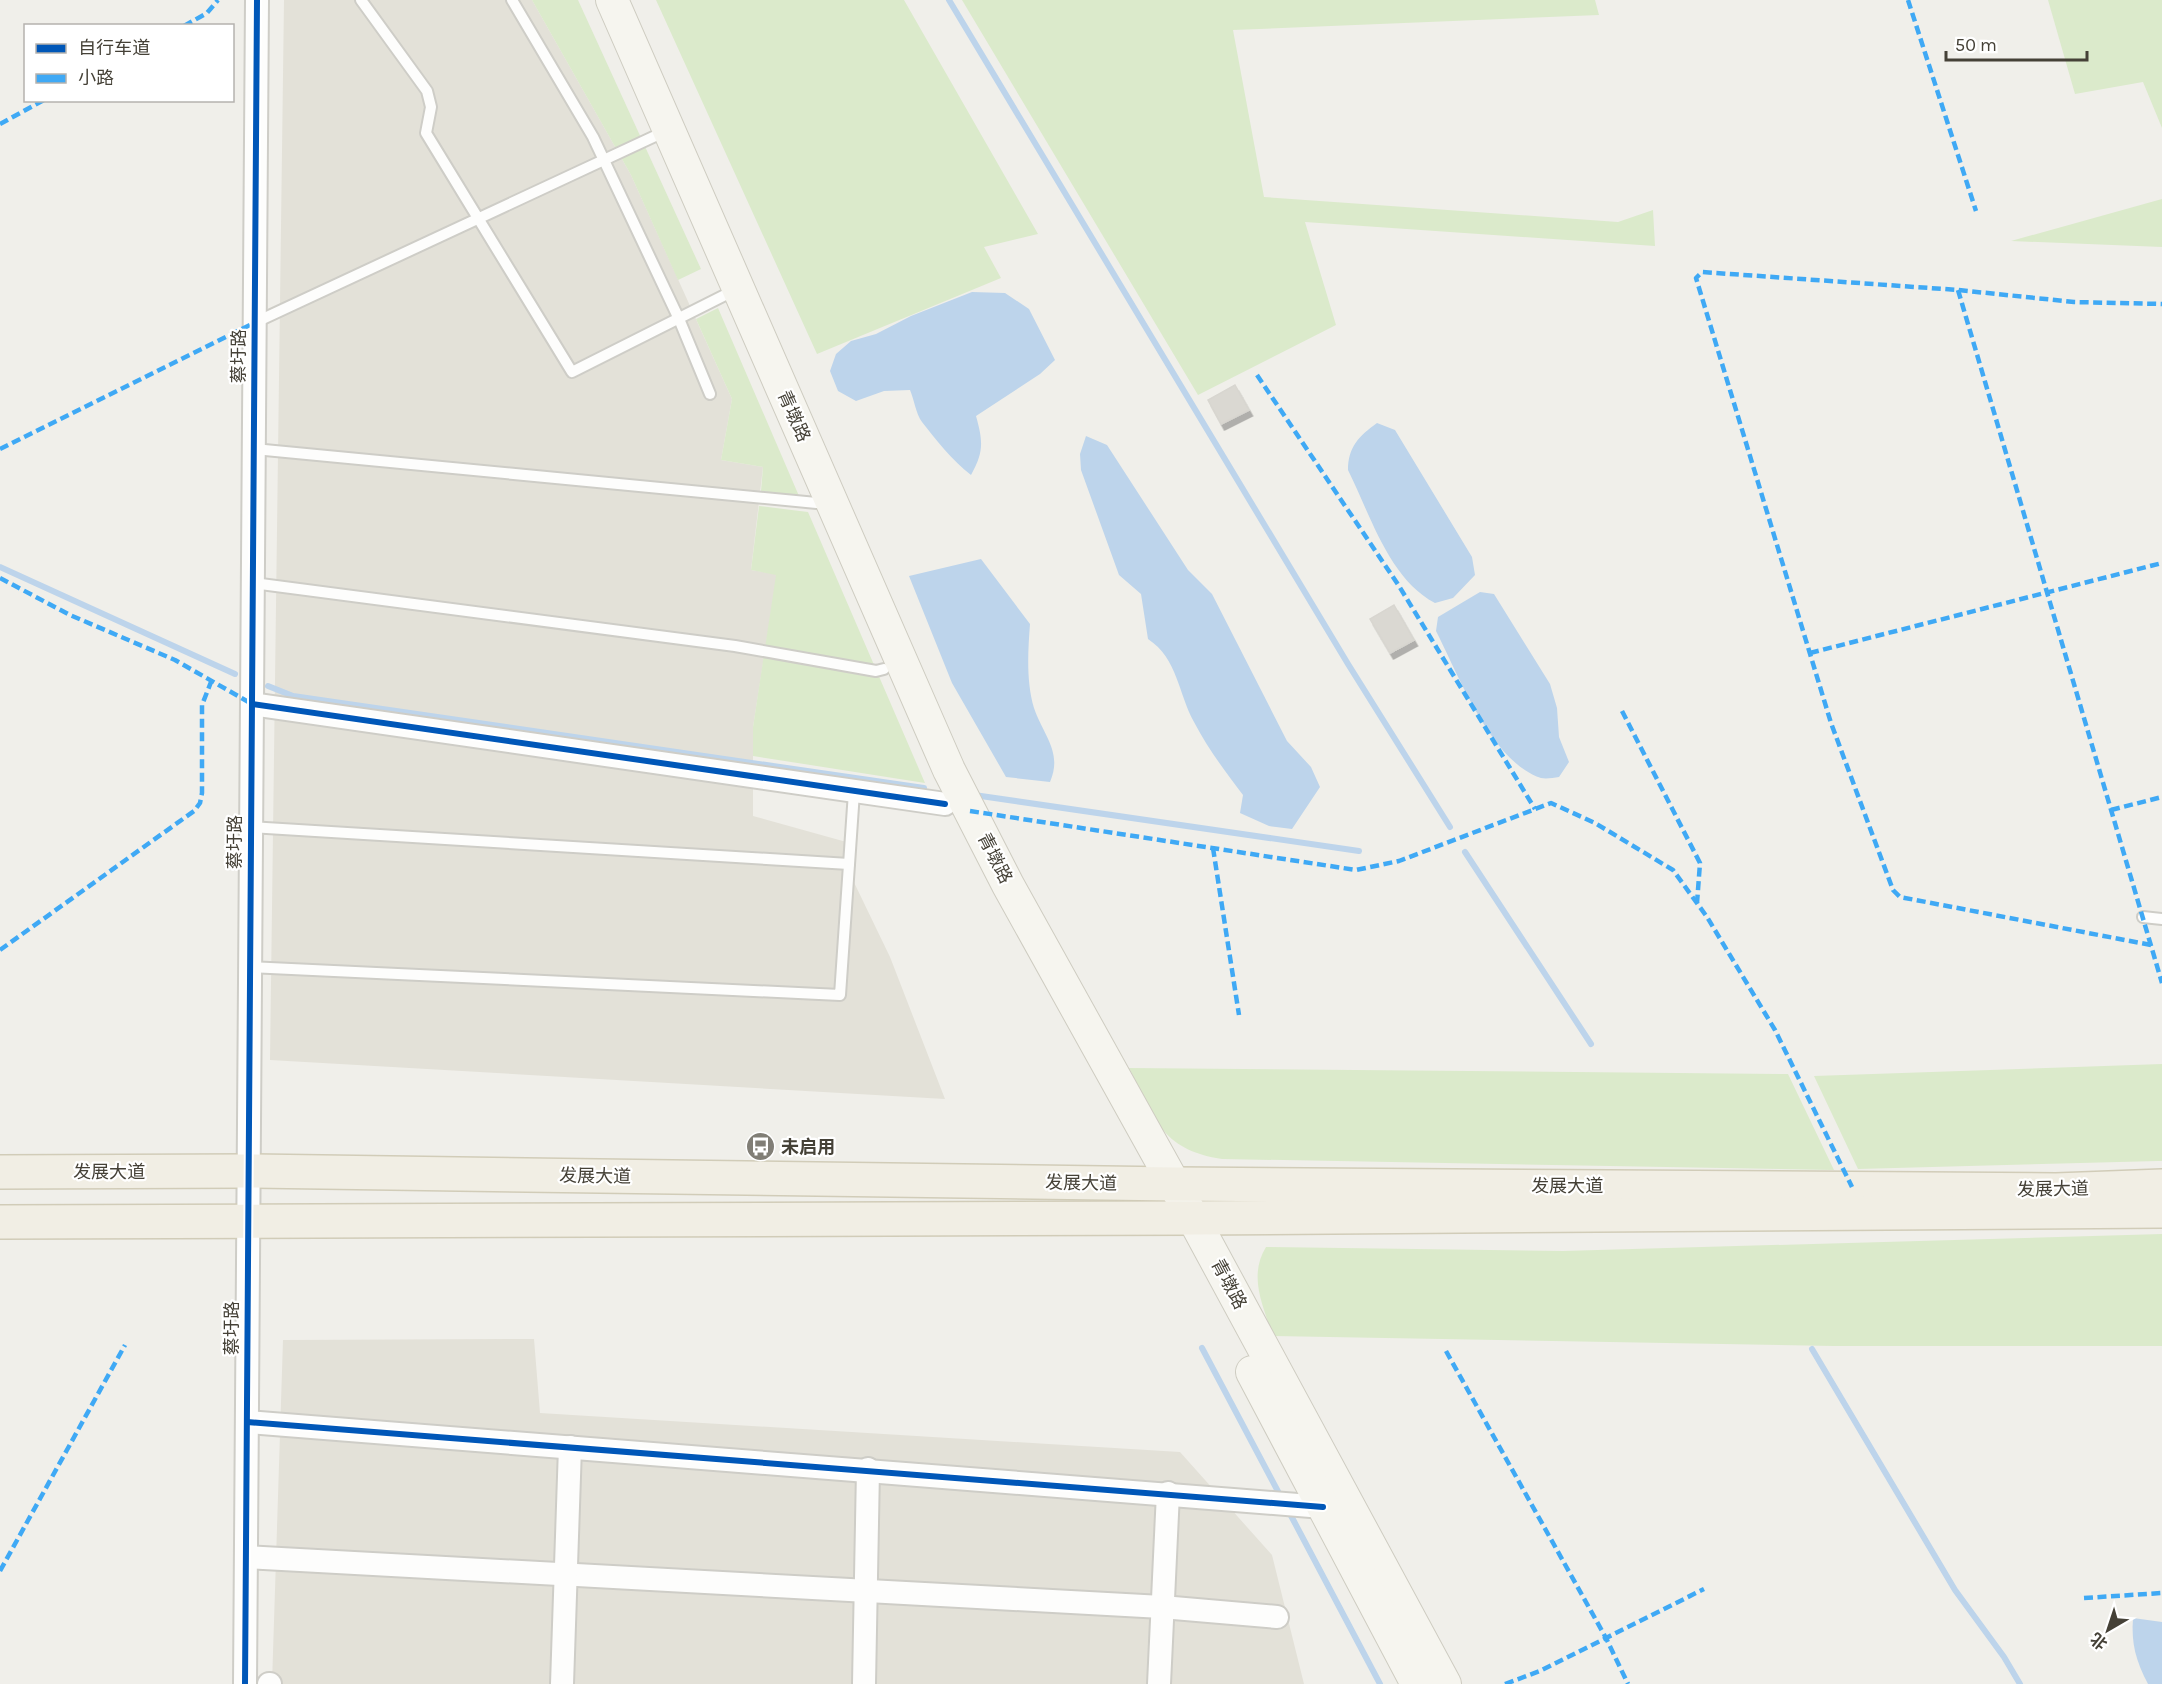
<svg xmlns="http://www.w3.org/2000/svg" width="2162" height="1684" font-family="Karla,'Noto Sans SC',sans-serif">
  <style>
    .residential { fill: #e3e1d8 }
    .green { fill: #dbeacb }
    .water { fill: #bdd4eb }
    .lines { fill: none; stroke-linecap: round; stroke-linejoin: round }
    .stream { stroke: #bdd4eb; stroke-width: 6 }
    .building { fill: #dad8d2; stroke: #d8d6d0; stroke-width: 1.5; filter: url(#shadow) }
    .service-casing { stroke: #cecdc7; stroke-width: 14 }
    .minor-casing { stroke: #cecdc7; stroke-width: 26 }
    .secondary-casing { stroke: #ceccc1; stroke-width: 34 }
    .primary-casing { stroke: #d1ccb8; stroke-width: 36 }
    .service { stroke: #fdfdfc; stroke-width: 10 }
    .minor { stroke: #fdfdfc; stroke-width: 22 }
    .secondary { stroke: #f6f5ef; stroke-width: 32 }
    .primary { stroke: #f1eee4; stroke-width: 33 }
    .quiet { stroke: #3fa9f5; stroke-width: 4.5; stroke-dasharray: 9 4.5; stroke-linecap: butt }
    .cycleway-casing { stroke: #fff; stroke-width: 10 }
    .cycleway { stroke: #0057b8; stroke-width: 6 }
    .labels { text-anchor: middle; stroke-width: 4.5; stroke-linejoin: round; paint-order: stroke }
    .street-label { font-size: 18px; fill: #454137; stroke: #fff }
    .poi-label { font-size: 18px; font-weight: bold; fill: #454137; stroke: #fff; text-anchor: start }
  </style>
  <defs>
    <filter id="shadow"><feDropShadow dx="3.5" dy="6" stdDeviation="0" flood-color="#0004"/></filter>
  </defs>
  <rect width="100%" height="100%" fill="#f0efea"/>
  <g class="residential">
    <polygon points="284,0 532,0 631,175 732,399 721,460 763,467 751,570 777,574 753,727 753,816 850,843 849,872 890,957 945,1099 270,1060"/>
    <polygon points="534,1339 540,1413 1180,1452 1272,1555 1304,1684 272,1684 283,1340"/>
  </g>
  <g class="green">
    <polygon points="532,0 578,0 701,269 678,280 631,175"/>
    <polygon points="656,0 904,0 1038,234 984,247 1001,278 817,354"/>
    <polygon points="962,0 1595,0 1599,15 1233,30 1264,197 1618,222 1653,210 1655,246 1305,222 1336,325 1198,395"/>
    <polygon points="2048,0 2162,0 2162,128 2143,82 2075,94"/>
    <polygon points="2162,199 2162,247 2011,241"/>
    <polygon points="718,308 799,496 761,491 763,467 721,460 732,399 696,319"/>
    <polygon points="759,506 808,512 925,783 753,756 753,727 776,575 751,570"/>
    <polygon points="2162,1064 2162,1161 2158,1161 1858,1169 1814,1076"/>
    <path d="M1129 1068 1788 1074 1834 1170 1222 1159C1159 1149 1156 1118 1129 1068Z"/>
    <path d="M2162 1234V1346H1834L1273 1336C1263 1306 1248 1276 1266 1247L1563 1251Z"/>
  </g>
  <g class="water">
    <path d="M972 292 1005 293 1029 309 1055 360 1040 374 976 416C983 441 984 452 971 475 952 460 936 440 922 422 916 414 914 399 910 390L884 391 856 401 838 391 830 371 836 354 851 341 876 334 911 316Z"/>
    <path d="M1377 423 1395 430 1472 557 1475 575 1453 598 1435 603C1389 579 1370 514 1348 470 1348 447 1359 436 1377 423Z"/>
    <path d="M1086 436 1107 445 1188 570 1212 594 1287 741 1311 767 1320 787 1292 829 1269 826 1240 813 1243 795C1225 771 1208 749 1194 722 1178 693 1178 659 1148 639L1141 594 1119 575 1081 470 1080 454Z"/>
    <path d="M981 559 1030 624C1028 651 1026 681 1034 708 1043 735 1063 752 1050 782L1006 777 952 683 909 576Z"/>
    <path d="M1480 592 1494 594 1550 684 1557 708 1559 737 1569 762 1559 777C1553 778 1546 779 1541 778 1491 762 1458 674 1436 631L1438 617Z"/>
    <path d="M2133 1618 2162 1622V1684H2148C2136 1661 2131 1644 2133 1618Z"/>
  </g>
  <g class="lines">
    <g class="stream">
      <polyline points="949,0 1348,664 1450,827"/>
      <polyline points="0,567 235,674"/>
      <polyline points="268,686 293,696 924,788"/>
      <polyline points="974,795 1359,851"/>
      <polyline points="1465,852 1591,1044"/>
      <polyline points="1202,1348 1282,1499"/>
      <polyline points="1812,1349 1955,1590 2004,1657 2020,1684"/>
      <polyline points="1288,1510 1380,1684"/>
    </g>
  </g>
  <g class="building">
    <polygon points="1235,385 1249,410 1221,424 1208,400"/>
    <polygon points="1394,605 1414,640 1390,653 1370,619"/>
  </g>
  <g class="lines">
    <defs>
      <g id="service">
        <polyline points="361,0 427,91 431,107 426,133 572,372 735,290"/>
        <polyline points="512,0 593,137 679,319 710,394"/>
        <polyline points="254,323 666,131"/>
        <polyline points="254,449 827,504"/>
        <polyline points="253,583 735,646 876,671 884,669"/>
        <polyline points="251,827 849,864"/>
        <polyline points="2143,917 2162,919"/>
        <polyline points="249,967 840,995 854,792"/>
      </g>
      <g id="minor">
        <polyline points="252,704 945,804"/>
        <polyline points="247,1422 1323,1507"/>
        <polyline points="246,1557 1162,1607 1277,1617"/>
        <polyline points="245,1684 257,0"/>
        <polyline points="269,1684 270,1684"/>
        <polyline points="562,1684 570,1447"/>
        <polyline points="864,1684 868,1469"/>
        <polyline points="1159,1684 1168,1493"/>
      </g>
      <g id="secondary">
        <polyline points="612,0 949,770 1008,885 1193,1218 1445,1684"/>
        <polyline points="1252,1372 1417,1684"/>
      </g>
      <g id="primary">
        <polyline points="0,1172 248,1171 1174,1184 2056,1190 2162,1186"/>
        <polyline points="0,1222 1193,1218 2162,1211"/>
      </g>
    </defs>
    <use href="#service" class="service-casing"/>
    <use href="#minor" class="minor-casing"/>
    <use href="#secondary" class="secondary-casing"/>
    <use href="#primary" class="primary-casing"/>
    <use href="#service" class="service"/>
    <use href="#minor" class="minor"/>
    <use href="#secondary" class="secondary"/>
    <use href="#primary" class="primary"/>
    <g class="quiet">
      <polyline points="1908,0 1976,211"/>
      <polyline points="184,26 207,13 218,0"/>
      <polyline points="0,124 44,100"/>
      <polyline points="1958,290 2162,983"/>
      <polyline points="1257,375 1399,586 1535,809"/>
      <polyline points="0,449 254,323"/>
      <polyline points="0,578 70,615 175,660 252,704"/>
      <polyline points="1810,653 2162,563"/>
      <polyline points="1622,711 1700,863 1697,903"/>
      <polyline points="2111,810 2162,797"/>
      <polyline points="970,811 1356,870 1399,861 1551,803 1595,823 1673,870 1707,917 1775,1030 1852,1187"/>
      <polyline points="1213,848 1239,1015"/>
      <polyline points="2151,945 1900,897 1893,890 1831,723 1696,278 1702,272 1958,290 2074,302 2162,304"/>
      <polyline points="0,950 194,811 200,803 202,793 202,705 211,682"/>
      <polyline points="1446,1351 1606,1638 1628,1684"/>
      <polyline points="0,1571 125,1345"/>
      <polyline points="2084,1598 2162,1593"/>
      <polyline points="1505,1684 1540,1671 1704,1589"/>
    </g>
    <defs>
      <g id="cycleway">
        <polyline points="252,704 945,804"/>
        <polyline points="247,1422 1323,1507"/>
        <polyline points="245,1684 257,0"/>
      </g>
    </defs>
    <use href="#cycleway" class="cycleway-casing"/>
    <use href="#cycleway" class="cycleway"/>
  </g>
  <defs>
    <symbol id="bus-disc" viewBox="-11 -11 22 22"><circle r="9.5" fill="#817e76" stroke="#fff"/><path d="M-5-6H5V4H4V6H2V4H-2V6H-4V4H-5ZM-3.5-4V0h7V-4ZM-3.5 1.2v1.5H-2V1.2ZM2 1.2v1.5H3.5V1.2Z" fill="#fff"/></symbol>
  </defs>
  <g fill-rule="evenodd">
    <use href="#bus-disc" x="744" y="1130" width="33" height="33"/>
  </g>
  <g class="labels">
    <g class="street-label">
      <text transform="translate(239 356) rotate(-90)" y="6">蔡圩路</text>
      <text transform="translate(794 416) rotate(66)" y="6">青墩路</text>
      <text transform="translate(235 842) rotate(-90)" y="6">蔡圩路</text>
      <text transform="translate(995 858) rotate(63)" y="6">青墩路</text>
      <text x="109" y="1178">发展大道</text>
      <text transform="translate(595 1176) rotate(1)" y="6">发展大道</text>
      <text transform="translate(1081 1183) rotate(1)" y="6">发展大道</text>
      <text x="1567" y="1192">发展大道</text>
      <text transform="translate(2053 1189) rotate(-1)" y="6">发展大道</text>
      <text transform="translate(1229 1284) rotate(62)" y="6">青墩路</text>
      <text transform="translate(232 1328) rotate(-90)" y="6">蔡圩路</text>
    </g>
    <g class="poi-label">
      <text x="781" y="1153">未启用</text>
    </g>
  </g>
  <rect x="24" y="24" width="210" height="78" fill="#ffffff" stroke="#b5b3af" stroke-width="1.5"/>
  <rect x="36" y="44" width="30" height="9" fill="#0057b8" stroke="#b5b3af" stroke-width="1.5"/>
  <text x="78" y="54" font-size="18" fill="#454137">自行车道</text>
  <rect x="36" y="74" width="30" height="9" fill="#3fa9f5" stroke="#b5b3af" stroke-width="1.5"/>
  <text x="78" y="84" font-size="18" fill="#454137">小路</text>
  <g transform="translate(2108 1630) rotate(219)" stroke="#ffffff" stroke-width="4.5" paint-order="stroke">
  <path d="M0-4.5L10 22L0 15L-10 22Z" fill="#454137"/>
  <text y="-9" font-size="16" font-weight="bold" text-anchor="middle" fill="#454137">北</text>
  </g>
  <path d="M1946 51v9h141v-9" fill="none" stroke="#454137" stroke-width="3"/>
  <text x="1955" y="51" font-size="18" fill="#454137" stroke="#ffffff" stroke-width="4.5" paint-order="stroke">50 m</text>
</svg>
